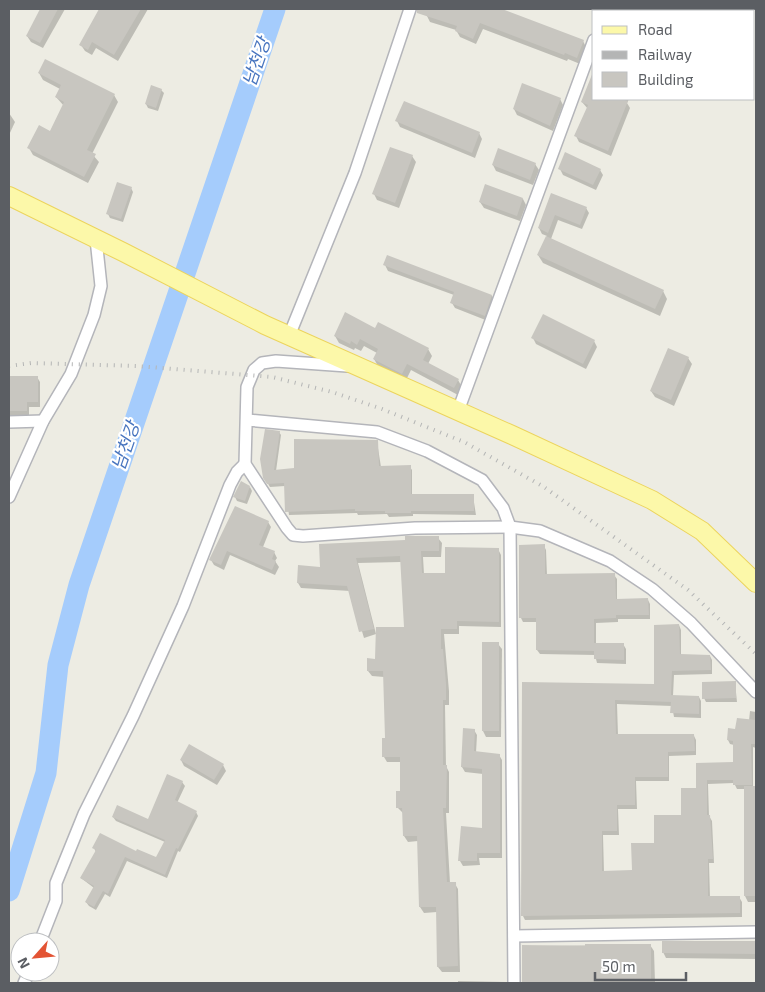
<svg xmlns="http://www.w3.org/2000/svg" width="765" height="992" font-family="'Exo 2','Noto Sans KR',sans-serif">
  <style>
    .shadow { fill: #0003 }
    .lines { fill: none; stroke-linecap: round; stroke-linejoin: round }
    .river { stroke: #a5ccfc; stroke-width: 21 }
    .building { fill: #c8c6c0 }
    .street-casing { stroke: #b4b5ba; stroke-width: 14 }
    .primary-casing { stroke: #ecd45d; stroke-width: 20 }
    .street { stroke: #fff; stroke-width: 11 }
    .primary { stroke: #fcf8a9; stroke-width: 18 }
    .rail { stroke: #b4b5b5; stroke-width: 4; stroke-dasharray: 1 6; stroke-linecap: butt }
    .labels { text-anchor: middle; stroke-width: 4.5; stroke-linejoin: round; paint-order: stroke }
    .water-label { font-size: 18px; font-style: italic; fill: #4875bf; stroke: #fff }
  </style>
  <rect width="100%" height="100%" fill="#edece3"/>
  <g class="shadow">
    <polygon points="42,9 65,9 43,48 31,42 27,36"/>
    <polygon points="101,9 148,9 118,61 96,48 92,55 85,51 81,45"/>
    <polygon points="429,9 487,9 583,41 586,47 580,64 568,59 567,61 483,29 476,44 460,37 456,30 430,22 427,16"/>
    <polygon points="589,9 601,9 600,11"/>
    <polygon points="616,9 679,9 678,11 615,11"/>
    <polygon points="39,73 114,95 118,102 92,154 99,162 88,183 33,155 29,148 50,132 64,106 56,97 60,89 43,80"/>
    <polygon points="594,75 594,99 629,99 627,103 630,108 611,156 579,142 576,136 588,109 582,102"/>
    <polygon points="161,90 164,93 158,111 148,108 146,104"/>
    <polygon points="560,99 563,105 553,131 517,115 514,109"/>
    <polygon points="9,113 15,122 9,135"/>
    <polygon points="397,121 479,133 482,139 475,158 400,127"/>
    <polygon points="412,156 416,162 399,208 377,200 374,194"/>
    <polygon points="535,164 539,170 533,185 496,171 493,165"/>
    <polygon points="560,169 600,170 603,175 596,190 563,175"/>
    <polygon points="131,188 133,192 123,222 110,218 108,214"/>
    <polygon points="552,194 586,208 589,213 582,229 558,220 551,239 663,291 667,299 660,316 543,263 538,255 547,236 542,234 539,228"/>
    <polygon points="523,199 526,205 520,221 484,208 480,202"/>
    <polygon points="385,265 492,296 495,302 488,321 455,308 452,303 454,295 388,271"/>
    <polygon points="376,329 428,349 432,356 428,364 458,380 462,387 458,395 411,370 406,380 378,366 374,359 377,353 364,346 361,351 355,348 354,350 339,343 335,336"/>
    <polygon points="533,338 594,341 597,347 586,369 536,344"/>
    <polygon points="688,358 692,364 674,406 655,397 651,391"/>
    <polygon points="9,377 37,377 40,382 40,407 29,407 29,416 9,416"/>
    <polygon points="279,432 281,435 276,471 296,469 377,442 381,467 410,467 412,470 412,495 473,496 476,515 413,514 413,516 389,517 387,514 358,515 357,513 289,515 285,486 270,487 264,477"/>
    <polygon points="250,487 252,491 247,504 237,501 235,497"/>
    <polygon points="268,522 271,527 263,547 274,552 277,558 275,561 279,567 275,575 230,555 224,570 214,565 211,560"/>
    <polygon points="438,538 442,543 441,557 423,557 424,574 446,575 498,549 501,555 501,627 459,626 459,634 444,634 449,691 449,705 445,705 446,766 449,772 449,813 446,813 450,883 455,884 458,889 460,972 442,972 438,967 437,912 424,913 420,907 418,841 408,842 404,836 403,813 397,807 401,792 402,762 387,762 384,757 387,739 384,677 372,676 368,671 406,629 401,562 358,563 376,634 364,638 350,591 301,588 298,583 321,568 407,541"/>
    <polygon points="544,546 546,550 547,575 614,575 617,579 617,600 648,600 650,604 650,619 618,619 618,622 596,623 596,644 623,644 626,649 626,664 597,663 595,655 540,654 537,650 538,622 523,622 521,618"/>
    <polygon points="679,625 681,630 681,655 710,656 712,660 712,674 674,675 673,696 699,697 701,701 701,718 674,717 672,706 617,704 618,735 694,736 696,740 696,755 669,756 669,781 636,781 637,809 618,809 619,835 603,835 604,872 633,871 655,844 683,816 698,789 697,764 734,764 734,745 730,744 728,740 749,721 750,711 756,712 756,748 753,747 753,787 756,787 756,902 748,902 745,896 745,789 737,789 734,783 708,784 709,816 712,821 714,863 709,863 710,897 739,897 742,902 742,917 525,920 523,916 523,684 655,686"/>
    <polygon points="498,644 502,649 501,737 486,737 483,731"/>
    <polygon points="735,683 737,702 706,702 704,698"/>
    <polygon points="474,730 477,735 476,753 499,755 502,760 502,858 479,858 480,865 463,866 460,861 484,829 483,774 465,772 462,767"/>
    <polygon points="181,760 223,765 226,771 217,785 184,766"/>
    <polygon points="182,782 185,786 177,803 196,812 198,816 180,852 178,851 167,878 127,861 110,897 105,894 96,910 89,906 86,902 94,888 81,878 96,852 94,848 137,853 157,859 165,842 116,821 113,817 149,820"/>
    <polygon points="663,942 756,942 756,959 666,958 663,952"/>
    <polygon points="650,945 654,951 655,983 523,983 523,946"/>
    <polygon points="458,981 506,982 506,983 458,983"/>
  </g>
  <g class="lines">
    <polyline class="river" points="9,891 46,773 58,665 79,585 275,9"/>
  </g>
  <g class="building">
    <polygon points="40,9 58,9 40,43 26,36"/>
    <polygon points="99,9 141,9 114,55 92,42 88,50 79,45"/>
    <polygon points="417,9 502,9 584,40 577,58 565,53 564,55 480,23 473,39 455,31 457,26 417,13"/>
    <polygon points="45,59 115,94 87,150 96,154 84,177 27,148 39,125 50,131 64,102 55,97 61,85 38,73"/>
    <polygon points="593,72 594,99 621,99 628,101 608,151 574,136 588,105 581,102"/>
    <polygon points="522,83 561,98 550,126 513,109"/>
    <polygon points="151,85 162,89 156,108 145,104"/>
    <polygon points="404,101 480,132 472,153 395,121"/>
    <polygon points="390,147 413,155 395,203 372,194"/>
    <polygon points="498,148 536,163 530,180 492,165"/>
    <polygon points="565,152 601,169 593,185 558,169"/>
    <polygon points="117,182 132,187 121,219 106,214"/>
    <polygon points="485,184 523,198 517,216 479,202"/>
    <polygon points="551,193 587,207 580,225 555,215 548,233 538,228"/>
    <polygon points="546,236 664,290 655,309 537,255"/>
    <polygon points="387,255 492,295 485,316 450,303 454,292 383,265"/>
    <polygon points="345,312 375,328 378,322 429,348 423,360 459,379 454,388 407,364 402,374 373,359 378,349 360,339 357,345 351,341 350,344 334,336"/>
    <polygon points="543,314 595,340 583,364 531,338"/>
    <polygon points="668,348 689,357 671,400 650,391"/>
    <polygon points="9,376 38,376 38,402 27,402 27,411 9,411"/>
    <polygon points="265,429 280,431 274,470 294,468 294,439 378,440 379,466 411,465 411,494 474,494 474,511 411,511 411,513 385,513 385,511 355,511 355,509 285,512 284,483 267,484 263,478 260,459"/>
    <polygon points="241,481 250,486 245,501 233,497"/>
    <polygon points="235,506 269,521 259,545 275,551 272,559 276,561 272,570 227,551 221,565 209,560"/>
    <polygon points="405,536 439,536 439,551 421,551 422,573 445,573 445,547 499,548 499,622 457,621 457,629 441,629 441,649 443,649 446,684 446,700 443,700 443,765 447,765 446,808 443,808 447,882 456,882 458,966 437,967 436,907 419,907 417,836 403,836 402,808 396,808 396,791 400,791 400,757 382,757 382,738 385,738 383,671 367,671 367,658 375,659 376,627 404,627 400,556 356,558 374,629 359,632 347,586 297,583 298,565 320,567 319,544 405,540"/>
    <polygon points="545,544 545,574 615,573 616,599 648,598 649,615 616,615 616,618 594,619 594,643 624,643 624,660 594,659 594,651 536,650 536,618 519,618 519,545"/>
    <polygon points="679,624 680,654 710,655 711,670 672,671 671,695 699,696 699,714 670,713 671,702 615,700 616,734 694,734 695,751 668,752 668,777 635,777 635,805 617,805 617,831 602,831 602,871 632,870 631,843 654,843 654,815 681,815 681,788 696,788 696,763 733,762 733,741 727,740 728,728 735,729 737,718 756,720 755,744 751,744 752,785 733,785 733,780 707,780 707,815 710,815 713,859 708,859 708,896 740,896 740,913 521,916 522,682 654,684 654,625"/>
    <rect x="482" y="642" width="17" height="89"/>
    <polygon points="736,681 736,698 702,699 702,682"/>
    <polygon points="463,728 475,729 474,751 500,754 500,853 477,853 477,861 458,861 461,826 482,828 482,769 461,767"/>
    <polygon points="189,744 224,764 214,780 180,760"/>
    <polygon points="167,774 183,781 175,800 197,811 178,849 176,848 165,875 125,857 108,894 103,891 94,907 85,902 94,886 80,878 96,850 92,848 100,833 136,851 137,849 156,857 165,840 112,817 117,805 148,819"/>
    <rect x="744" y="786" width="12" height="110"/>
    <polygon points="662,941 756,941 756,954 662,953"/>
    <polygon points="585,944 651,944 651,981 522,983 522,945 585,946"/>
  </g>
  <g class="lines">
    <defs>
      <g id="street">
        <polyline points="604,11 605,9"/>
        <polyline points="289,336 355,173 410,9"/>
        <polyline points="347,366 276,361 262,363 254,370 247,387 245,464 287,528 293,535 303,536 415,528 510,527 540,531 610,561 652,589 691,623 756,692"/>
        <polyline points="458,411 594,40"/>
        <polyline points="247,420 377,432 427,451 482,480 503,508 510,527 514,983"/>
        <polyline points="9,422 43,421"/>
        <polyline points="9,497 43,421 71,374 94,315 101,286 96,239"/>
        <polyline points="514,936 756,932"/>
        <polyline points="40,942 56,901 56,883 84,814 133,716 183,606 230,485 237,472 245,464"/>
        <polyline points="24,983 29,972"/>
      </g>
      <polyline id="primary" points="9,196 123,252 265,325 512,435 652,500 702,531 756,583"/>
    </defs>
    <use href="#street" class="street-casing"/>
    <use href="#primary" class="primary-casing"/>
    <use href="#street" class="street"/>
    <use href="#primary" class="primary"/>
    <polyline class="rail" points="9,366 31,363 137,366 272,377 332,392 382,409 464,442 544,487 688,590 756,654"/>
  </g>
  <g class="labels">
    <g class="water-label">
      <text transform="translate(257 62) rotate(-71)" y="6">남천강</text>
      <text transform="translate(126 446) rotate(-71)" y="6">남천강</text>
    </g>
  </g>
  <rect width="765" height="992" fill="none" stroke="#5b5e63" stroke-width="20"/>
  <rect x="592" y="10" width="162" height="90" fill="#ffffff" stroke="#bdbfc1"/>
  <rect x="602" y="26" width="25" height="8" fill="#fcf8a9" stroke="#bdbfc1"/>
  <text x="638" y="35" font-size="15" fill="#5b5e63">Road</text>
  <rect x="602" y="51" width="25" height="8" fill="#b4b5b5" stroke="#bdbfc1"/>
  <text x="638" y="60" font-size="15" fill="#5b5e63">Railway</text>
  <rect x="602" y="72" width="25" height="15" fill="#c8c6c0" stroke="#bdbfc1"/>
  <text x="638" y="85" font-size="15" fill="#5b5e63">Building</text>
  <g transform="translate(35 957) rotate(243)"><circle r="24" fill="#ffffff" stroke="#bdbfc1"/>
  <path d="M0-4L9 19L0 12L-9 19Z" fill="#e35434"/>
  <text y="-8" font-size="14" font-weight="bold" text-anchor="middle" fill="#5b5e63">N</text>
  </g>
  <path d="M595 972v8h91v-8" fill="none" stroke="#5b5e63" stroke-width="2.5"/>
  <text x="602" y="972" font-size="15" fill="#5b5e63" stroke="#ffffff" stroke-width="4" paint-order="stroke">50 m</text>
</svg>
